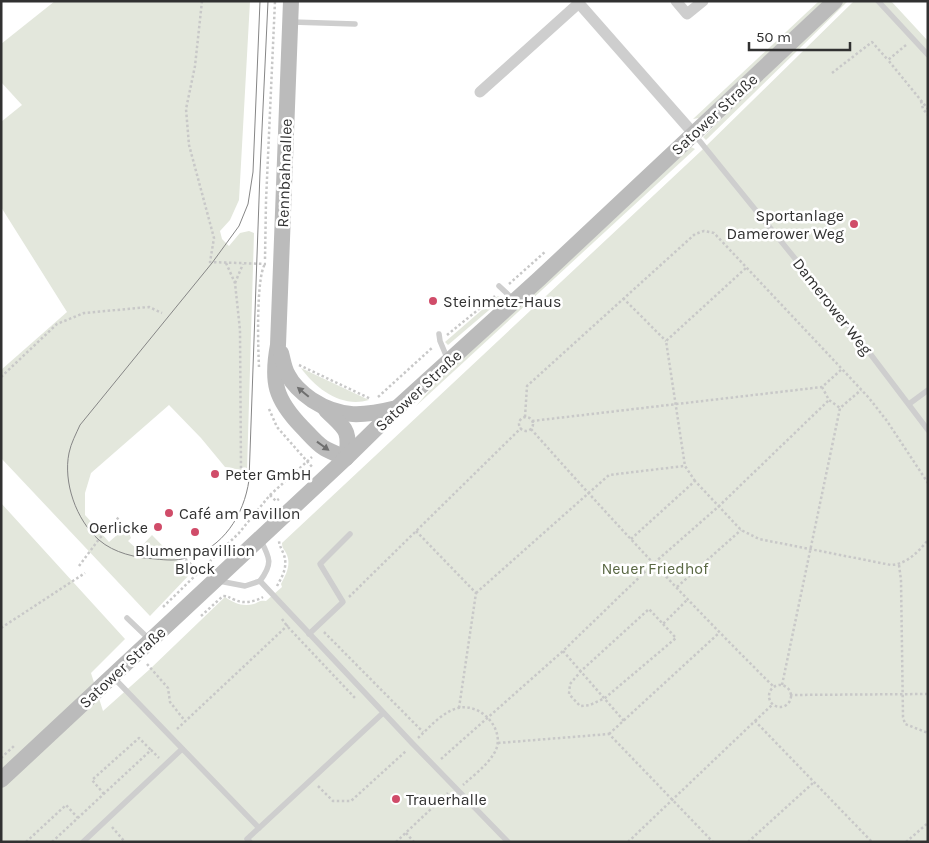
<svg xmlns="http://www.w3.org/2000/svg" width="929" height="843" font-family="Karla,sans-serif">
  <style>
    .green { fill: #e3e7dc }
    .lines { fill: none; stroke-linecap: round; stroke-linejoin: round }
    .path { stroke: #c8c8c8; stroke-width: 2.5; stroke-dasharray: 2.5 2.5; stroke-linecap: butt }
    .lane { stroke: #cecece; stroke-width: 5.5 }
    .street { stroke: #cecece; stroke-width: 11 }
    .secondary { stroke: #bbb; stroke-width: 16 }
    .tram { stroke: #868686; stroke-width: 1 }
    .oneway { fill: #6f6f6f }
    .poi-dot { fill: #d04c69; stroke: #fff; stroke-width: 2 }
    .labels { text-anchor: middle; stroke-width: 5; stroke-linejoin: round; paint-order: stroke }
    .street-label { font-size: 16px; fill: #313131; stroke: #fff }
    .poi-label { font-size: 16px; fill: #313131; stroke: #fff; text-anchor: start }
    .park-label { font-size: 16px; fill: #5a6844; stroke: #fff }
  </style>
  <rect width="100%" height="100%" fill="#fff"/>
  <g class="green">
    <polygon points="55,1 250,1 239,200 230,220 220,231 222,239 229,246 240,233 249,231 254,233 247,471 225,467 201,438 169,405 91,473 85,493 85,515 109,542 124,529 128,530 131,538 128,541 138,550 152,535 190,574 150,616 1,458 1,370 67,312 1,207 1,122 22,105 1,82 1,44"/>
    <polygon points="819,1 824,1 699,118 693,119"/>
    <polygon points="843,1 848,1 706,140 703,137"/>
    <path d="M854 1H891L928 41V842H1V503L125 639 91 673 103 711 150 669 225 597C234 603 242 607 254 604 259 602 260 600 266 601L282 587 281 584C286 575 291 565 287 555 285 550 282 549 282 543L701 151Z"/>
    <polygon points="691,147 695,149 416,406 443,375"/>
    <polygon points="498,296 502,299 448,345 445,342"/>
    <path d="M301 368 369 400C342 408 317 390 301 368Z"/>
  </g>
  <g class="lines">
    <g class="path">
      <polyline points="202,1 195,66 186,109 189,145 214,238 210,262 266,264"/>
      <polyline points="906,45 888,60 928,109"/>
      <polyline points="832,73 872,42 888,60"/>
      <polyline points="921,101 923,109 928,115"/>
      <polyline points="265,259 266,201 275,1"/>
      <polyline points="226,263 235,283 240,330 241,470"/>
      <polyline points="235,283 243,264"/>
      <polyline points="509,284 546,251"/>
      <polyline points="623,298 666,341"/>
      <polyline points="447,335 495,296"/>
      <polyline points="299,365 371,399"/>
      <path d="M259 367C258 348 256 278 265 264"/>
      <polyline points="1,377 57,324 84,313 149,307 162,313"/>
      <polyline points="822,387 829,400 840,408"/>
      <polyline points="378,397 433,347"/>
      <polyline points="269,409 277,427 313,468"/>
      <polyline points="525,417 527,386 695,234 704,231 714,233 842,369"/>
      <circle cx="526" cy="424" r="7"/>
      <polyline points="532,421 822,387 842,369 869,398 887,421 928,483"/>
      <path d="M531 429C609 517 690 604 774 687"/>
      <polyline points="247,480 253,480"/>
      <polyline points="695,481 685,466 666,341 747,267"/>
      <polyline points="270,495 276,501 279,499"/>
      <polyline points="416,531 476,593 459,708"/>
      <path d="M631 539 695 481 741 530 759 539 891 565C907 564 918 552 928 540"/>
      <polyline points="183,555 185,559 199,571"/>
      <polyline points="899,565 901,580 903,717 905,724 928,733"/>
      <polyline points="79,566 99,539 119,517"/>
      <path d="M277 586C282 577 288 567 284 555 282 549 279 546 279 540"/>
      <polyline points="677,587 741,530"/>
      <polyline points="476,593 609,475 684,466"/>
      <polyline points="349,597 521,428"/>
      <polyline points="163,607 239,533 270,495 312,457"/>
      <path d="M201 616 223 596C228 596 230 598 235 600 244 604 254 602 263 597"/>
      <polyline points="282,619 287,626 355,698"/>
      <polyline points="663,624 676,638 605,698 590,705 580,706 569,694 570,684 581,671 649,609 663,624 688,599"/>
      <polyline points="1,628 85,573"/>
      <polyline points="324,632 423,732"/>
      <polyline points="563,651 624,721"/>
      <polyline points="147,664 168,688 170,702 185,721"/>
      <polyline points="782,685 840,408 861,390"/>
      <circle cx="780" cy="696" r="11"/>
      <polyline points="790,695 928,694"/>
      <polyline points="755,721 773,704"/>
      <polyline points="177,729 288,625"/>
      <polyline points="609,734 719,633"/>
      <path d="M418 738C430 727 442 712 458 708 482 702 509 733 493 755 486 766 473 776 463 785"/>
      <polyline points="498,743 609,734 713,842"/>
      <polyline points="1,758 15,745"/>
      <polyline points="441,759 563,651 653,564 718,507 829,400"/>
      <polyline points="318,786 333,801 351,801 406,751"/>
      <polyline points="104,794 92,780 139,738 151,750"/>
      <polyline points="112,827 125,842"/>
      <polyline points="406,833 414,842"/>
      <polyline points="26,842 66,805 78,818"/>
      <polyline points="52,842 151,750 159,758"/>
      <polyline points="396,842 448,793"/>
      <polyline points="628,842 755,721 872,842"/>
      <polyline points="748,842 813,783"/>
      <polyline points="906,842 928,823"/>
    </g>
    <g class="lane">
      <polyline points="878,1 928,55"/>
      <polyline points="292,22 355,24"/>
      <polyline points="694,134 840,314 928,430"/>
      <polyline points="499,286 514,300"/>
      <polyline points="439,334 440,341 448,360"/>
      <polyline points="909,404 928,390"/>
      <path d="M261 541C270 558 273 564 260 581L412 743 508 842"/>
      <polyline points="219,581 245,586 260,581"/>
      <polyline points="127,618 149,639"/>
      <polyline points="309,634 343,602 320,564 350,534"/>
      <polyline points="114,678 259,828 247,839 250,842"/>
      <polyline points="259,828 383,713"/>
      <polyline points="83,842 182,749"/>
    </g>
    <g class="street">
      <polyline points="577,1 693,133"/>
      <polyline points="676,1 687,14 703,1"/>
      <polyline points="480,92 579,3"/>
    </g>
    <g class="secondary">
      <path d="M291 1 278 345C271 382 275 399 302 427 309 434 316 443 324 448 331 452 339 455 346 458"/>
      <path d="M281 353C283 360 284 369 288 375 293 385 302 393 312 400 341 419 364 416 397 408"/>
      <path d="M326 410C345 429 351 429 346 458"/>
      <polyline points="1,780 346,458 397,408 539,279 835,1"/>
    </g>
    <path class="tram" d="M260 1 253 172 248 204 239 226 212 263 80 425C76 434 71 443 69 453 63 482 76 520 99 540 114 553 136 558 156 559 165 560 177 561 186 558 223 549 244 515 249 480L260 172 268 1"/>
  </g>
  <defs><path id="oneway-solid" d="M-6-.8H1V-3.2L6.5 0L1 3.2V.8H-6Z" transform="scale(1.25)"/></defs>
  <g class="oneway">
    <use href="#oneway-solid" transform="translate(303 392) rotate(-140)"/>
    <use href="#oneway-solid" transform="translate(323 446) rotate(36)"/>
  </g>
  <g class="poi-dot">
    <circle cx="854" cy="224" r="5"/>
    <circle cx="433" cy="301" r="5"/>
    <circle cx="215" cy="474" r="5"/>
    <circle cx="169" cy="513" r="5"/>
    <circle cx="158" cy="527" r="5"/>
    <circle cx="195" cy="532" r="5"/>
    <circle cx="396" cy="799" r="5"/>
  </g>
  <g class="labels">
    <g class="street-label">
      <text transform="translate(714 114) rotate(-43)" y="6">Satower Straße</text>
      <text transform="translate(284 173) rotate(-88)" y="6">Rennbahnallee</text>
      <text transform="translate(833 306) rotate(52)" y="6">Damerower Weg</text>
      <text transform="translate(418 390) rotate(-43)" y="6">Satower Straße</text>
      <text transform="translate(122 667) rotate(-43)" y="6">Satower Straße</text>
    </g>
    <g class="poi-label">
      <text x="844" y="221" text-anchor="end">Sportanlage<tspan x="844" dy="18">Damerower Weg</tspan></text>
      <text x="443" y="307">Steinmetz-Haus</text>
      <text x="225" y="480">Peter GmbH</text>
      <text x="179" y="519">Café am Pavillon</text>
      <text x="148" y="533" text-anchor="end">Oerlicke</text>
      <text x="195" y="556" text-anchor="middle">Blumenpavillion<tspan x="195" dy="18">Block</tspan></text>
      <text x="406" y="805">Trauerhalle</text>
    </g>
    <g class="park-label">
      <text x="655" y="574">Neuer Friedhof</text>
    </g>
  </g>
  <rect width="929" height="843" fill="none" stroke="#313131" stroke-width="5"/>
  <path d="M749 42v8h101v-8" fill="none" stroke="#313131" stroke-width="2.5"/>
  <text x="756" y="42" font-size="15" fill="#313131" stroke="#ffffff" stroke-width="4" paint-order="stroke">50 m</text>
</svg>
